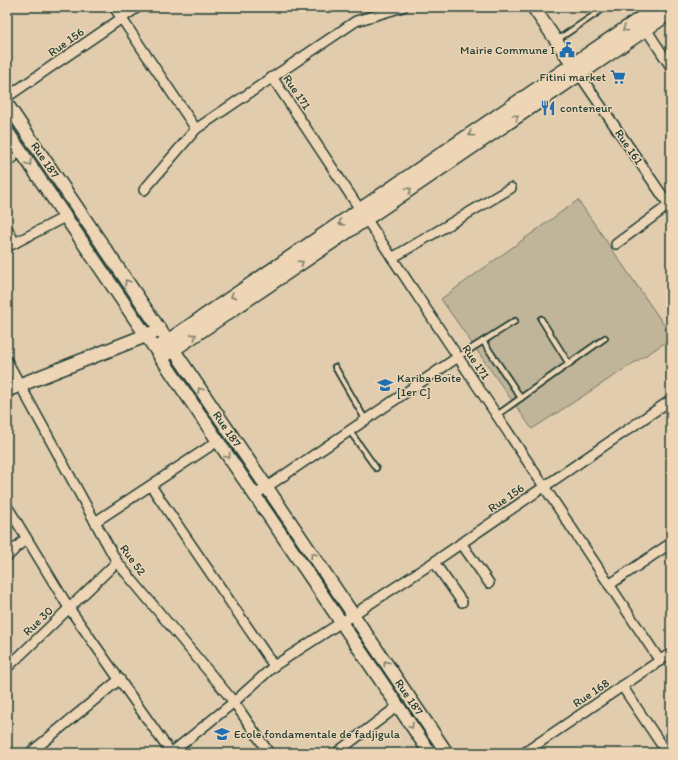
<svg xmlns="http://www.w3.org/2000/svg" width="678" height="760" font-family="Itim,sans-serif">
  <style>
    .green { fill: #c0b499; stroke: #707866 }
    .lines { fill: none; stroke-linecap: round; stroke-linejoin: round }
    .service-casing { stroke: #1f3d34; stroke-width: 8 }
    .minor-casing { stroke: #1f3d34; stroke-width: 12 }
    .tertiary-casing { stroke: #1f3d34; stroke-width: 15 }
    .secondary-casing { stroke: #1f3d34; stroke-width: 16 }
    .service { stroke: #edd5b5; stroke-width: 4.5 }
    .minor { stroke: #edd5b5; stroke-width: 9 }
    .tertiary { stroke: #edd5b5; stroke-width: 12 }
    .secondary { stroke: #edd5b5; stroke-width: 13 }
    .oneway { stroke: #7c816e }
    .labels { text-anchor: middle; stroke-width: 3; stroke-linejoin: round; paint-order: stroke }
    .street-label { font-size: 12px; fill: #1f3d34; stroke: #edd5b5 }
    .poi-label { font-size: 12px; fill: #1f3d34; stroke: #edd5b5; text-anchor: start }
  </style>
  <rect width="100%" height="100%" fill="#e1ccad"/>
  <filter id="ink" filterUnits="userSpaceOnUse"><feTurbulence type="fractalNoise" baseFrequency=".025" numOctaves="2"/><feDisplacementMap in="SourceGraphic" scale="8" xChannelSelector="R" yChannelSelector="G"/><feConvolveMatrix kernelMatrix="1 2 1 2 8 2 1 2 1" color-interpolation-filters="sRGB"/></filter>
  <g filter="url(#ink)">
    <polygon class="green" points="578,200 671,335 671,339 532,429 441,299"/>
    <g class="lines">
      <defs>
        <g id="service">
          <polyline points="557,40 606,7"/>
          <polyline points="541,319 569,364"/>
          <polyline points="483,341 521,398"/>
          <polyline points="458,357 515,321"/>
          <polyline points="335,367 365,419"/>
          <polyline points="497,415 605,338"/>
          <polyline points="349,430 376,468"/>
        </g>
        <g id="minor">
          <polyline points="114,7 196,129"/>
          <polyline points="644,26 671,67"/>
          <polyline points="579,74 671,208"/>
          <polyline points="272,77 660,661"/>
          <polyline points="7,97 138,7"/>
          <polyline points="7,160 13,158"/>
          <polyline points="144,190 196,129 356,21 403,7"/>
          <polyline points="7,228 15,243"/>
          <polyline points="616,244 669,205"/>
          <polyline points="7,247 65,217"/>
          <polyline points="392,258 511,188"/>
          <polyline points="7,361 117,562 234,702 269,753"/>
          <polyline points="151,486 274,666"/>
          <polyline points="255,495 458,357"/>
          <polyline points="7,506 69,608 171,753"/>
          <polyline points="95,522 218,441"/>
          <polyline points="461,543 489,583"/>
          <polyline points="7,557 26,538"/>
          <polyline points="434,562 462,602"/>
          <polyline points="609,585 671,543"/>
          <polyline points="7,668 117,562"/>
          <polyline points="622,686 667,753"/>
          <polyline points="30,753 120,679"/>
          <polyline points="171,753 234,702 274,666 434,562 671,400"/>
          <polyline points="336,753 398,706"/>
          <polyline points="524,753 671,653"/>
        </g>
        <g id="tertiary">
          <polyline points="533,7 578,72"/>
          <polyline points="7,104 447,753"/>
          <polyline points="7,131 430,753"/>
        </g>
        <g id="secondary">
          <polyline points="156,349 657,7"/>
          <polyline points="161,358 671,12"/>
          <polyline points="7,390 160,330"/>
        </g>
      </defs>
      <use href="#service" class="service-casing"/>
      <use href="#minor" class="minor-casing"/>
      <use href="#tertiary" class="tertiary-casing"/>
      <use href="#secondary" class="secondary-casing"/>
      <use href="#service" class="service"/>
      <use href="#minor" class="minor"/>
      <use href="#tertiary" class="tertiary"/>
      <use href="#secondary" class="secondary"/>
    </g>
    <defs><path id="oneway-chevron" d="M-2-3.5L2.5 0L-2 3.5" fill="none" stroke-width="1.6" stroke-linecap="round" stroke-linejoin="round"/></defs>
    <g class="oneway">
      <use href="#oneway-chevron" transform="translate(625 29) rotate(146)"/>
      <use href="#oneway-chevron" transform="translate(516 117) rotate(-34)"/>
      <use href="#oneway-chevron" transform="translate(471 134) rotate(146)"/>
      <use href="#oneway-chevron" transform="translate(29 163) rotate(56)"/>
      <use href="#oneway-chevron" transform="translate(409 190) rotate(-34)"/>
      <use href="#oneway-chevron" transform="translate(341 223) rotate(146)"/>
      <use href="#oneway-chevron" transform="translate(301 263) rotate(-34)"/>
      <use href="#oneway-chevron" transform="translate(127 282) rotate(-124)"/>
      <use href="#oneway-chevron" transform="translate(233 296) rotate(146)"/>
      <use href="#oneway-chevron" transform="translate(194 336) rotate(-34)"/>
      <use href="#oneway-chevron" transform="translate(200 390) rotate(-124)"/>
      <use href="#oneway-chevron" transform="translate(228 456) rotate(56)"/>
      <use href="#oneway-chevron" transform="translate(313 555) rotate(-124)"/>
      <use href="#oneway-chevron" transform="translate(386 663) rotate(-124)"/>
      <use href="#oneway-chevron" transform="translate(411 726) rotate(56)"/>
    </g>
  </g>
  <defs>
    <symbol id="civic-bare" viewBox="-9 -9 18 18"><path d="M-.6-6.5H3V-4.5H.6V-3L4-1V1h2V6H-6V1h2V-1L-.6-3ZM-1.2 2.5V6h2.4V2.5Z" fill="#1f6fb2" stroke="#edd5b5" stroke-width="2.5" paint-order="stroke"/></symbol>
    <symbol id="supermarket-bare" viewBox="-9 -9 18 18"><path d="M-6-5.5h2.5l.6 2H6L4.5 2H-2.5L-4.4-4H-6ZM-1.5 3.2a1.3 1.3 0 1 0 .1 0ZM3 3.2a1.3 1.3 0 1 0 .1 0Z" fill="#1f6fb2" stroke="#edd5b5" stroke-width="2.5" paint-order="stroke"/></symbol>
    <symbol id="restaurant-bare" viewBox="-9 -9 18 18"><path d="M-5-6h1v4h1v-4h1v4h1v-4h1v5L-1.5 .5V6h-2V.5L-5-1ZM5-6V6H3V1.5H1.5Q1.5-4 5-6Z" fill="#1f6fb2" stroke="#edd5b5" stroke-width="2.5" paint-order="stroke"/></symbol>
    <symbol id="school-bare" viewBox="-9 -9 18 18"><path d="M0-5L7-2L0 1L-7-2ZM-4 1L0 2.5L4 1V4Q0 6-4 4Z" fill="#1f6fb2" stroke="#edd5b5" stroke-width="2.5" paint-order="stroke"/></symbol>
  </defs>
  <g fill-rule="evenodd">
    <use href="#civic-bare" x="556" y="39" width="22" height="22"/>
    <use href="#supermarket-bare" x="607" y="66" width="22" height="22"/>
    <use href="#restaurant-bare" x="537" y="97" width="22" height="22"/>
    <use href="#school-bare" x="374" y="374" width="22" height="22"/>
    <use href="#school-bare" x="211" y="723" width="22" height="22"/>
  </g>
  <g class="labels">
    <g class="street-label">
      <text transform="translate(66 42) rotate(-35)" y="4">Rue 156</text>
      <text transform="translate(297 92) rotate(56)" y="4">Rue 171</text>
      <text transform="translate(629 147) rotate(56)" y="4">Rue 161</text>
      <text transform="translate(45 160) rotate(56)" y="4">Rue 187</text>
      <text transform="translate(476 362) rotate(56)" y="4">Rue 171</text>
      <text transform="translate(227 429) rotate(56)" y="4">Rue 187</text>
      <text transform="translate(506 498) rotate(-34)" y="4">Rue 156</text>
      <text transform="translate(133 560) rotate(54)" y="4">Rue 52</text>
      <text transform="translate(38 621) rotate(-44)" y="4">Rue 30</text>
      <text transform="translate(591 693) rotate(-34)" y="4">Rue 168</text>
      <text transform="translate(409 697) rotate(56)" y="4">Rue 187</text>
    </g>
    <g class="poi-label">
      <text x="555" y="54" text-anchor="end">Mairie Commune I</text>
      <text x="606" y="81" text-anchor="end">Fitini market</text>
      <text x="560" y="112">conteneur</text>
      <text x="397" y="382">Kariba Boïte<tspan x="397" dy="14">[1er C]</tspan></text>
      <text x="234" y="738">Ecole fondamentale de fadjigula</text>
    </g>
  </g>
  <rect width="678" height="760" fill="none" stroke="#edd5b5" stroke-width="24"/>
  <rect x="12" y="12" width="654" height="736" fill="none" stroke="#1f3d34" stroke-width="1.5" filter="url(#ink)"/>
</svg>
